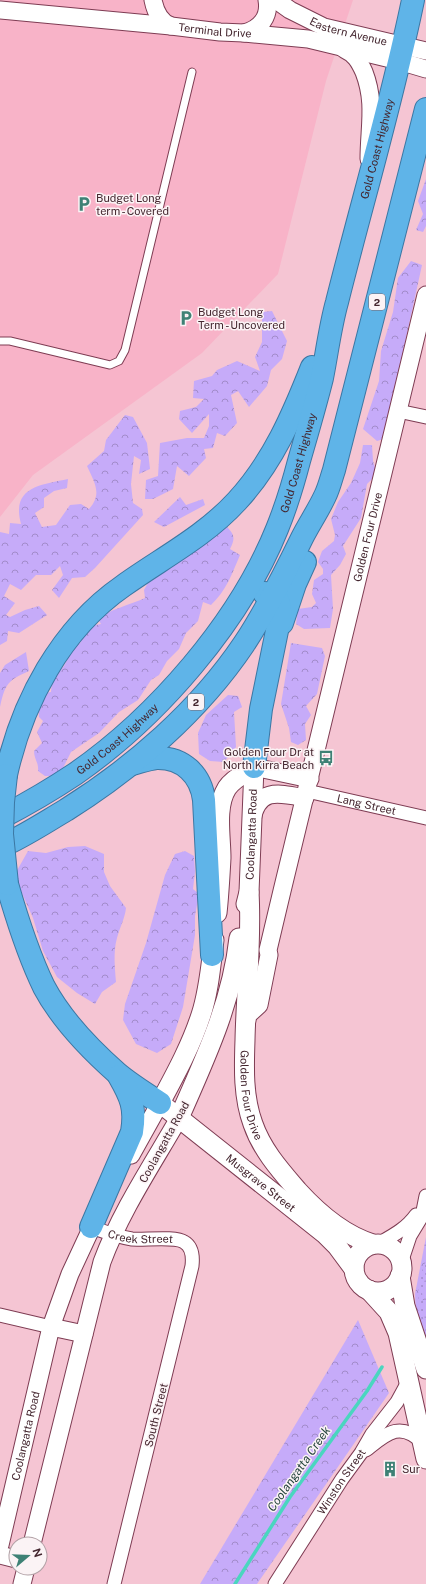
<svg xmlns="http://www.w3.org/2000/svg" width="426" height="1584" font-family="'Public Sans',sans-serif">
  <style>
    .built { fill: #f8b3c8 }
    .forest { fill: url(#forest-crowns) }
    .garden { fill: url(#garden-dots) }
    .lines { fill: none; stroke-linecap: round; stroke-linejoin: round }
    .stream { stroke: #4ad6bf; stroke-width: 3.5 }
    .service-casing { stroke: #7e3c53; stroke-width: 9 }
    .minor-casing { stroke: #7e3c53; stroke-width: 15 }
    .tertiary-casing { stroke: #7e3c53; stroke-width: 19 }
    .secondary-casing { stroke: #7e3c53; stroke-width: 21 }
    .trunk-casing { stroke: #3c77a3; stroke-width: 24 }
    .service { stroke: #fff; stroke-width: 7 }
    .minor { stroke: #fff; stroke-width: 13 }
    .tertiary { stroke: #fff; stroke-width: 17 }
    .secondary { stroke: #fff; stroke-width: 19 }
    .trunk { stroke: #5fb4e8; stroke-width: 22 }
    .trunk-bridge-casing { stroke: #3c77a3; stroke-width: 24; stroke-linecap: butt }
    .trunk-bridge { stroke: #5fb4e8; stroke-width: 22 }
    .labels { text-anchor: middle; stroke-width: 3; stroke-linejoin: round; paint-order: stroke }
    .shield { fill: #fbf3f5; stroke: #7b646a; stroke-width: 1 }
    .shield-label { font-size: 10px; font-weight: bold; fill: #44262f }
    .street-label { font-size: 11px; fill: #44262f; stroke: #fbf3f5 }
    .poi-label { font-size: 11px; fill: #44262f; stroke: #fbf3f5; text-anchor: start }
    .water-label { font-size: 12px; font-style: italic; fill: #26443e; stroke: #fbf3f5 }
  </style>
  <defs>
    <pattern id="forest-crowns" width="20" height="18" patternUnits="userSpaceOnUse"><rect width="20" height="18" fill="#c6abf9"/><path d="M2 6a3 3 0 1 1 6 0M12 15a3 3 0 1 1 6 0" fill="none" stroke="#a28bca"/></pattern>
    <pattern id="garden-dots" width="8" height="8" patternUnits="userSpaceOnUse"><rect width="8" height="8" fill="#c6abf9"/><path d="M2 2h.1M6 6h.1" fill="none" stroke="#a28bca" stroke-width="1.8" stroke-linecap="round"/></pattern>
  </defs>
  <rect width="100%" height="100%" fill="#f5c5d3"/>
  <polygon class="built" points="0,0 353,0 326,81 278,274 202,353 33,475 0,517"/>
  <g class="forest">
    <polygon points="426,179 426,226 423,232 416,230 423,214 418,201"/>
    <polygon points="411,261 422,265 384,439 377,441 363,429 379,381 381,351 393,312 398,278"/>
    <polygon points="272,311 287,341 282,359 271,370 267,386 249,407 238,391 231,395 237,423 225,436 217,433 213,448 204,449 206,458 189,476 177,466 173,489 153,499 145,499 146,480 158,476 160,443 187,438 204,438 209,426 209,414 192,433 179,419 180,411 196,407 204,399 193,398 194,381 212,376 217,370 237,361 260,371 255,357 262,342 262,312"/>
    <path d="M125 415 133 417 147 443 150 469 139 474 141 460 134 456 131 484 133 503 142 509 143 515 95 568 85 577 72 578 59 598 52 590 63 575 60 566 51 575H36L21 590 10 584 4 596 15 603 6 615 10 617 25 610 39 606 47 615 19 633 8 631 7 641 0 645V532L9 534 10 523 21 524C11 487 40 485 68 479L67 488 54 491 44 498V507L35 513 42 527 56 525 70 505 81 504 89 509C103 494 94 482 87 466L104 451 106 440Z"/>
    <polygon points="363,445 372,445 373,461 377,474 367,484 361,518 343,546 346,554 340,565 331,575 333,609 330,628 304,629 296,624 298,609 312,607 316,603 312,594 314,580 323,574 323,569 318,562 322,551 334,541 335,535 331,519 338,502 351,483 360,463"/>
    <polygon points="180,497 186,505 203,499 205,505 164,527 154,522"/>
    <path d="M227 527C235 535 235 539 230 549L240 555C232 574 226 591 211 605L203 602 198 621 186 633 179 649 167 661 159 675 151 680 138 700 119 712 99 733 71 752 61 772 53 776H45L38 771C39 763 34 759 34 751L42 743 37 732 43 721 39 717C38 708 44 702 44 693L51 692 52 681 64 666 73 648 81 642 78 638 90 626 101 624 98 619C110 609 130 605 145 598L144 590 149 581Z"/>
    <polygon points="291,643 322,648 325,656 317,694 306,706 311,715 305,724 306,740 298,745 291,742 289,728 281,704"/>
    <path d="M26 652 29 671C8 680 5 684 0 707V673L5 665Z"/>
    <polygon points="228,695 238,696 242,707 234,712 236,747 224,762 210,761 199,754 198,733 206,715"/>
    <path d="M85 846 104 854V872L110 886 126 908C125 918 120 927 117 938 113 952 115 968 116 982L102 992 95 1004 77 993 57 977 43 951 33 918 21 891 15 874 28 851 46 853 68 847Z"/>
    <polygon points="185,851 194,856 195,872 193,889 199,894 195,916 195,935 183,1007 171,1044 157,1053 136,1044 123,1020 125,1004 146,943 165,875 175,854"/>
    <polygon points="426,1237 426,1350 416,1315 415,1294"/>
    <polygon points="358,1320 389,1393 257,1584 200,1584"/>
  </g>
  <path class="garden" d="M426 1261V1274L422 1292 426 1333C417 1310 415 1284 426 1261Z"/>
  <g class="lines">
    <polyline class="stream" points="235,1584 290,1497 367,1391 382,1367"/>
    <defs>
      <polyline id="service" points="0,341 10,341 110,365 119,361 125,350 192,72"/>
      <g id="minor">
        <polyline points="398,411 426,417"/>
        <path id="s1" d="M307 791 426 818"/>
        <path id="s2" d="M91 1227C105 1232 118 1237 132 1239 144 1240 176 1236 184 1242 193 1247 193 1257 192 1266L114 1584"/>
        <path d="M378 1244C392 1236 406 1229 416 1215"/>
        <polyline points="401,1263 410,1236 422,1216 426,1196"/>
        <polyline points="0,1315 51,1327"/>
        <path d="M366 1450C386 1434 400 1420 423 1443"/>
        <path id="s3" d="M275 1584 342 1479 361 1453 372 1434 397 1402 409 1380"/>
      </g>
      <g id="tertiary">
        <path d="M153 0C155 10 160 22 171 26"/>
        <path id="s4" d="M276 0 290 10 324 27 426 51"/>
        <path id="s5" d="M0 10 171 26 220 32 244 33 308 39 399 61 426 69"/>
        <path d="M244 33C260 29 270 17 267 0"/>
        <path d="M344 49C355 54 359 61 364 72 376 103 369 127 369 159"/>
        <polyline points="254,767 310,779"/>
        <path d="M252 820C258 787 279 793 305 798"/>
        <path id="s6" d="M246 1025 248 1015 259 1005 269 955 268 950 282 891 426 295"/>
        <polyline points="131,1155 160,1103"/>
        <polyline points="51,1327 84,1334"/>
        <path d="M32 1544 102 1262C121 1211 152 1165 179 1118"/>
        <path id="s7" d="M0 1545 51 1327 70 1274 97 1216"/>
        <polyline points="0,1555 16,1559"/>
        <polyline points="22,1584 26,1568"/>
      </g>
      <g id="secondary">
        <path id="s8" d="M249 892C252 942 246 991 245 1040 244 1068 243 1097 253 1124 262 1150 280 1170 298 1191 319 1214 343 1235 373 1244"/>
        <path id="s9" d="M246 904 249 892 254 767"/>
        <path d="M217 913C219 895 220 876 221 858 221 836 215 807 227 788 233 779 245 773 254 767"/>
        <path id="s10" d="M214 940C211 964 209 991 201 1015 191 1046 175 1075 160 1103L325 1234 337 1246 354 1269"/>
        <path d="M179 1118C205 1059 232 1002 239 938"/>
        <circle cx="378" cy="1268" r="24"/>
        <polyline points="400,1276 405,1306 426,1369"/>
        <polyline points="369,1290 389,1312 398,1333 426,1459"/>
      </g>
      <g id="trunk">
        <polyline points="282,623 295,584 305,562"/>
        <path d="M132 764C140 762 148 759 156 758 183 757 201 775 204 800L212 955"/>
        <path d="M254 767 261 709 280 616C281 604 278 593 264 593"/>
        <path d="M6 775C22 702 61 629 123 586 162 558 204 537 237 501 273 462 293 415 312 367"/>
        <path id="s11" d="M0 818C25 805 51 790 75 774 157 717 239 623 277 529 286 507 293 484 299 461 307 433 315 406 322 378 327 353 330 327 337 302 362 202 392 102 413 0"/>
        <path d="M0 847C23 837 44 823 66 810 133 768 199 711 244 644 266 611 284 575 302 538 309 524 318 511 325 496 329 488 331 479 334 470L426 109"/>
        <path d="M7 884C17 919 28 954 44 987 61 1019 91 1050 117 1073 130 1084 146 1094 160 1103"/>
        <path d="M91 1227 132 1132C136 1108 131 1097 119 1076"/>
      </g>
    </defs>
    <use href="#service" class="service-casing"/>
    <use href="#minor" class="minor-casing"/>
    <use href="#tertiary" class="tertiary-casing"/>
    <use href="#secondary" class="secondary-casing"/>
    <use href="#trunk" class="trunk-casing"/>
    <use href="#service" class="service"/>
    <use href="#minor" class="minor"/>
    <use href="#tertiary" class="tertiary"/>
    <use href="#secondary" class="secondary"/>
    <use href="#trunk" class="trunk"/>
    <defs>
      <polyline id="trunk-bridge" points="6,775 3,802 2,834 7,884"/>
    </defs>
    <use href="#trunk-bridge" class="trunk-bridge-casing"/>
    <use href="#trunk-bridge" class="trunk-bridge"/>
  </g>
  <defs>
    <symbol id="parking-bare" viewBox="-9 -9 18 18"><path d="M-3.5-5.5H1a3.5 3.5 0 0 1 0 7H-1V5.5H-3.5ZM-1-3.4V-.6H.8a1.4 1.4 0 0 0 0-2.8Z" fill="#3e8175" stroke="#fbf3f5" stroke-width="2.5" paint-order="stroke"/></symbol>
    <symbol id="bus-bare" viewBox="-9 -9 18 18"><path d="M-5-6H5V4H4V6H2V4H-2V6H-4V4H-5ZM-3.5-4V0h7V-4ZM-3.5 1.2v1.5H-2V1.2ZM2 1.2v1.5H3.5V1.2Z" fill="#3e8175" stroke="#fbf3f5" stroke-width="2.5" paint-order="stroke"/></symbol>
    <symbol id="building-bare" viewBox="-9 -9 18 18"><path d="M-4-6H4V6H1V3H-1V6H-4ZM-2.5-4.3h1.7v1.8h-1.7ZM.8-4.3h1.7v1.8H.8ZM-2.5-1h1.7V.8h-1.7ZM.8-1h1.7V.8H.8Z" fill="#3e8175" stroke="#fbf3f5" stroke-width="2.5" paint-order="stroke"/></symbol>
  </defs>
  <g fill-rule="evenodd">
    <use href="#parking-bare" x="73" y="193" width="22" height="22"/>
    <use href="#parking-bare" x="175" y="307" width="22" height="22"/>
    <use href="#bus-bare" x="315" y="747" width="22" height="22"/>
    <use href="#building-bare" x="379" y="1458" width="22" height="22"/>
  </g>
  <g class="labels">
    <g class="shield">
      <rect x="369" y="294" width="16" height="16" rx="3"/>
      <rect x="188" y="694" width="16" height="16" rx="3"/>
    </g>
    <g class="shield-label">
      <text x="377" y="306">2</text>
      <text x="196" y="706">2</text>
    </g>
    <g class="street-label">
      <text dy="4" stroke="none"><textPath href="#s5" startOffset="216">Terminal Drive</textPath></text>
      <text dy="4" stroke="none"><textPath href="#s4" startOffset="80">Eastern Avenue</textPath></text>
      <text dy="4" stroke="none"><textPath href="#s11" startOffset="802">Gold Coast Highway</textPath></text>
      <text dy="4" stroke="none"><textPath href="#s11" startOffset="478">Gold Coast Highway</textPath></text>
      <text dy="4" stroke="none"><textPath href="#s6" startOffset="506">Golden Four Drive</textPath></text>
      <text dy="4" stroke="none"><textPath href="#s11" startOffset="142">Gold Coast Highway</textPath></text>
      <text dy="4" stroke="none"><textPath href="#s1" startOffset="61">Lang Street</textPath></text>
      <text dy="4" stroke="none"><textPath href="#s9" startOffset="70">Coolangatta Road</textPath></text>
      <text dy="4" stroke="none"><textPath href="#s8" startOffset="204">Golden Four Drive</textPath></text>
      <text transform="translate(164 1142) rotate(-61)" y="4">Coolangatta Road</text>
      <text dy="4" stroke="none"><textPath href="#s10" startOffset="302">Musgrave Street</textPath></text>
      <text dy="4" stroke="none"><textPath href="#s2" startOffset="51">Creek Street</textPath></text>
      <text transform="translate(156 1415) rotate(-76)" y="4">South Street</text>
      <text dy="4" stroke="none"><textPath href="#s7" startOffset="112">Coolangatta Road</textPath></text>
      <text dy="4" stroke="none"><textPath href="#s3" startOffset="122">Winston Street</textPath></text>
    </g>
    <g class="poi-label">
      <text x="96" y="202">Budget Long<tspan x="96" dy="13">term - Covered</tspan></text>
      <text x="198" y="316">Budget Long<tspan x="198" dy="13">Term - Uncovered</tspan></text>
      <text x="314" y="756" text-anchor="end">Golden Four Dr at<tspan x="314" dy="13">North Kirra Beach</tspan></text>
      <text x="402" y="1473">Sur</text>
    </g>
    <g class="water-label">
      <text transform="translate(299 1469) rotate(-55)" y="4">Coolangatta Creek</text>
    </g>
  </g>
  <g transform="translate(28 1556) rotate(71)"><circle r="19" fill="#fbf3f5" stroke="#b2a1a6"/>
  <path d="M0-3L7 15L0 10L-7 15Z" fill="#3e8175"/>
  <text y="-6" font-size="11" font-weight="bold" text-anchor="middle" fill="#44262f">N</text>
  </g>
</svg>
